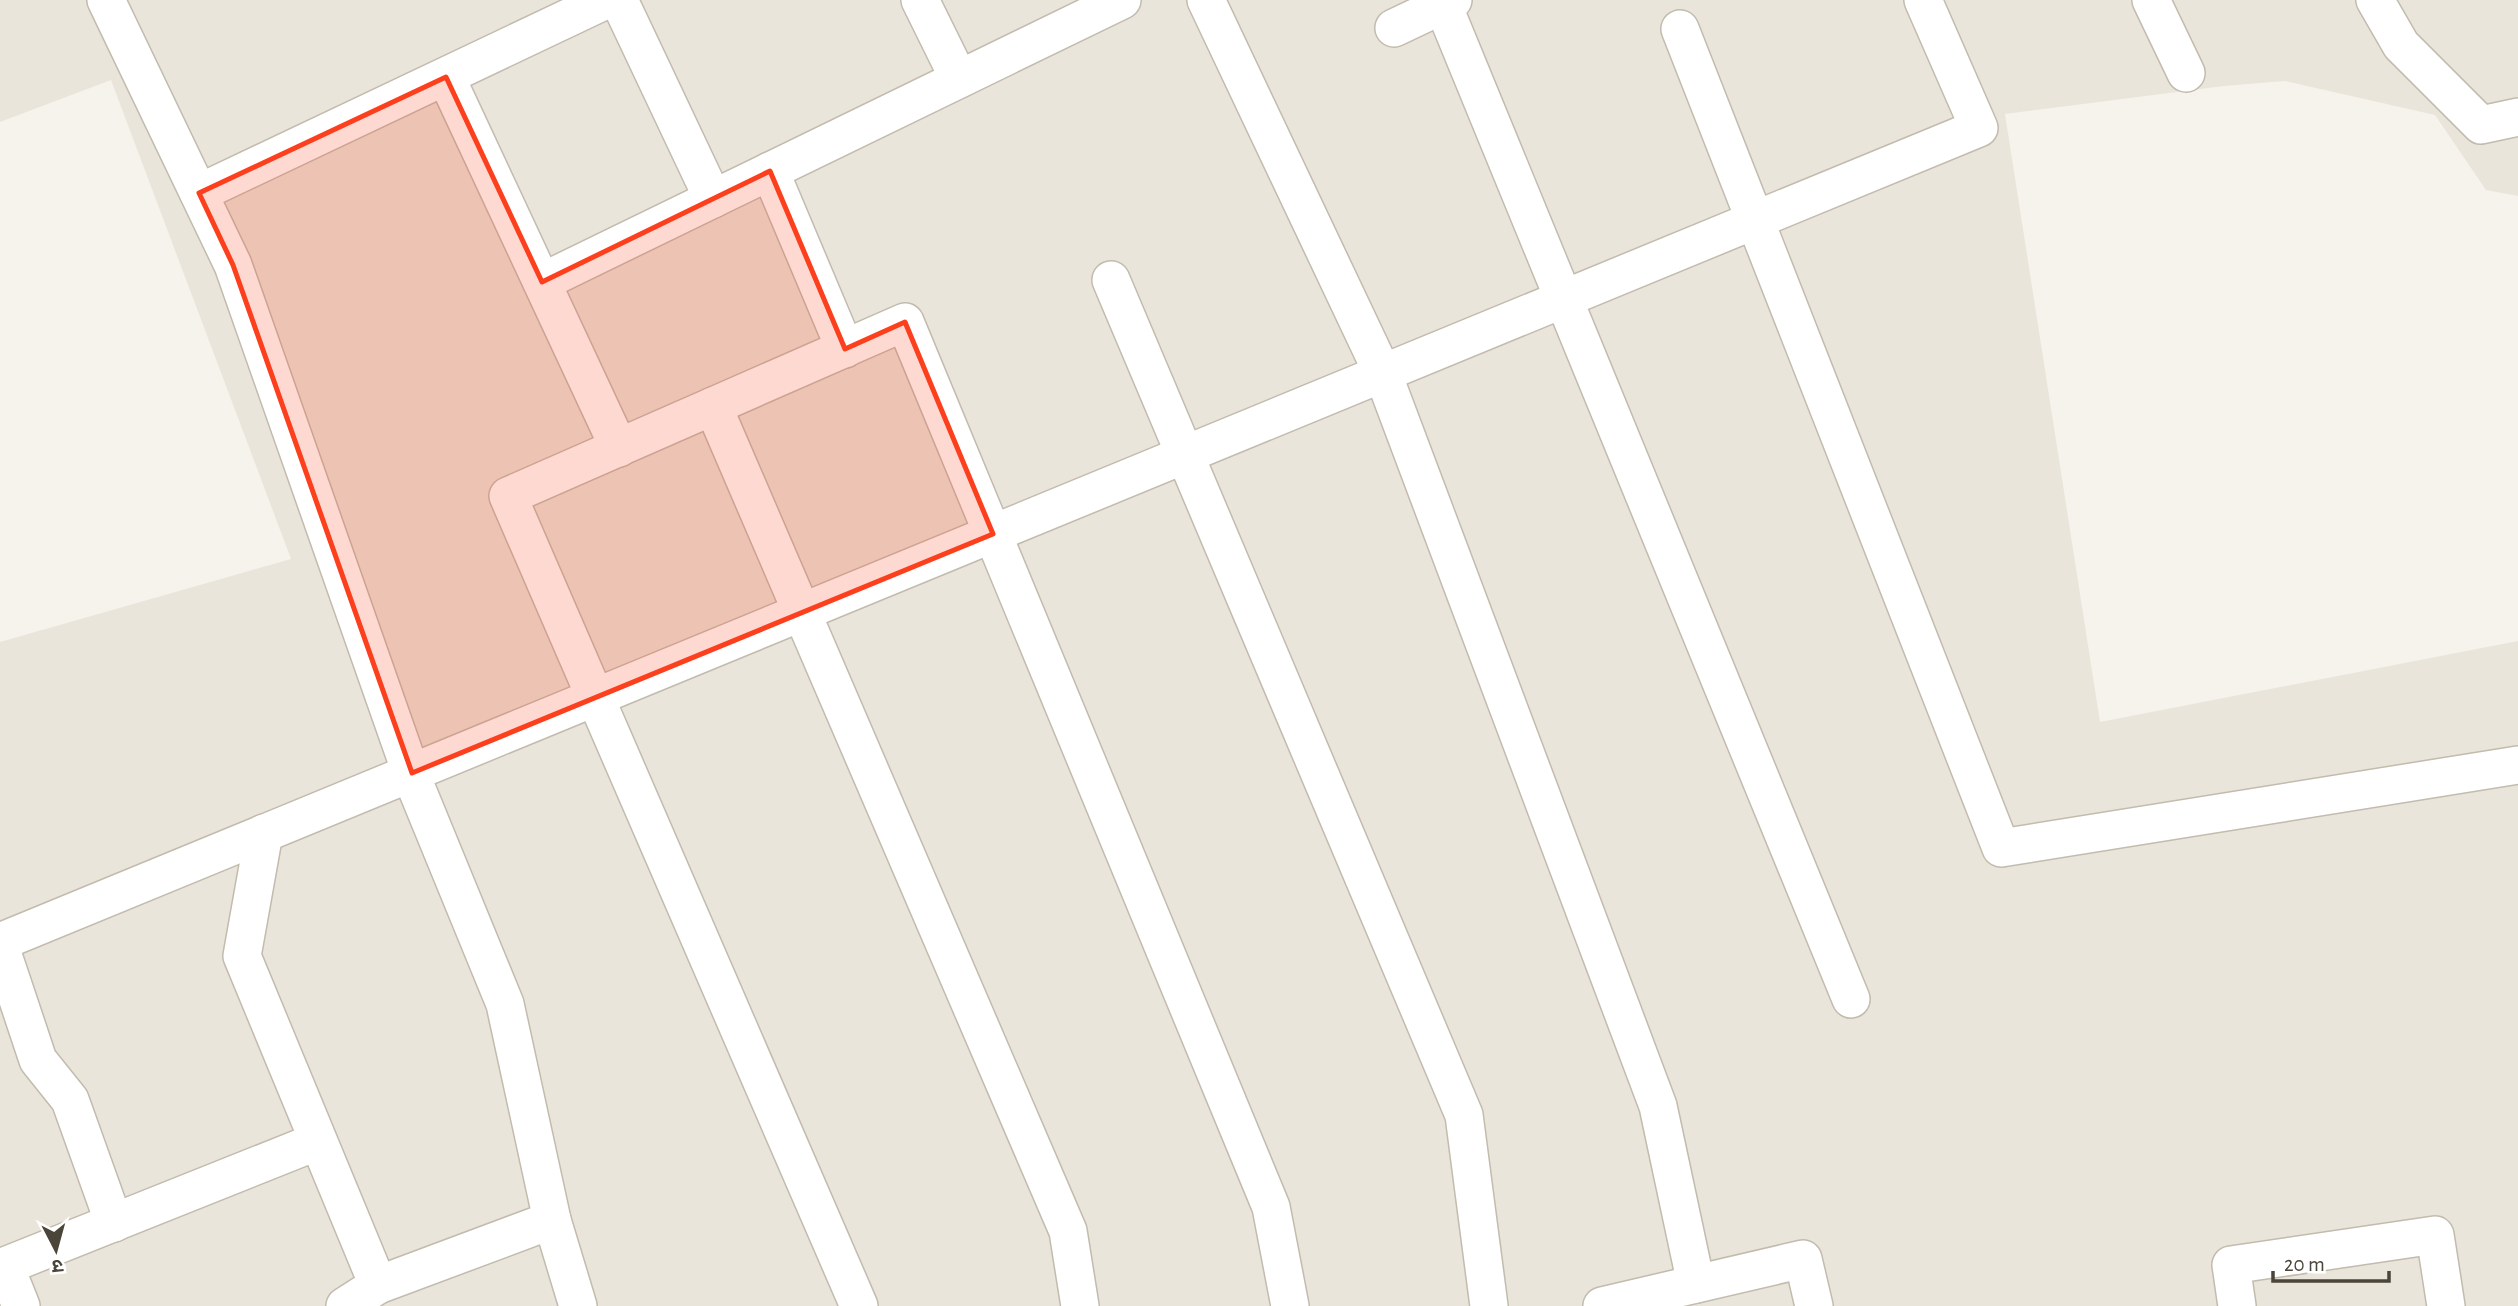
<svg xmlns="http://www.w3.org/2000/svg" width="2518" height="1306" font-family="'Alegreya Sans','Noto Sans Devanagari',sans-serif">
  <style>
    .residential { fill: #eae5da }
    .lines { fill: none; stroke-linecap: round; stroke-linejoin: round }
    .minor-casing { stroke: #c2bbae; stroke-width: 40 }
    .minor { stroke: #fff; stroke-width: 37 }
    .marked { fill: #fc3f1d; fill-opacity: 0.2; stroke: #fc3f1d; stroke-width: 5; stroke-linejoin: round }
  </style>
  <rect width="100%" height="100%" fill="#f6f3ec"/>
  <polygon class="residential" points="0,0 2518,0 2518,196 2486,190 2435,115 2285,81 2224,86 2005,114 2100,722 2518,641 2518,1306 0,1306 0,642 291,559 111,80 0,122"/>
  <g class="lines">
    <defs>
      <g id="minor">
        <polyline points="106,0 233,265 416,787 505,1004 552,1220 578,1306"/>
        <polyline points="619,0 713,199"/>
        <polyline points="920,0 959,79"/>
        <polyline points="1206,0 1383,374 1658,1106 1696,1284"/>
        <polyline points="2151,0 2186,73"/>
        <polyline points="2375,0 2401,45 2481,125 2518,117"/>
        <polyline points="1443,5 1851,999"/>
        <polyline points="1394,28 1453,0"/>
        <polyline points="1680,29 2001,848 2518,765"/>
        <polyline points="446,77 619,448"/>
        <polyline points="770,171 845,349"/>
        <polyline points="199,193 606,0"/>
        <polyline points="1111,280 1464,1115 1489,1306"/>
        <polyline points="542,282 1122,0"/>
        <polyline points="713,406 1068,1231 1080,1306"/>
        <polyline points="264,833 242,956 378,1285 345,1306"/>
        <polyline points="0,942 1979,128 1923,0"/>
        <polyline points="0,946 38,1060 70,1100 114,1223"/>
        <polyline points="5,1266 21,1306"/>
        <polyline points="0,1268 318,1141"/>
        <polyline points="378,1285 552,1220"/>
        <polyline points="859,1306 508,496 905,322 1271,1207 1290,1306"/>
        <polyline points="1602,1306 1803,1259 1814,1306"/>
        <polyline points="2237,1306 2231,1265 2435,1235 2446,1306"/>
      </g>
    </defs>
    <use href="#minor" class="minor-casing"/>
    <use href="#minor" class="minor"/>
  </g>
  <path class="marked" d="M446 77 542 282 770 171 845 349 905 322 993 534 412 773 233 265 199 193Z"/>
  <g transform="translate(56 1250) rotate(174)" stroke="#ffffff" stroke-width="5" paint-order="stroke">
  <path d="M0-5L12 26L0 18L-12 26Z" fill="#4b4439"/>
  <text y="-10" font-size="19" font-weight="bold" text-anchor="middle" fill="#4b4439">उ</text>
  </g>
  <path d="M2273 1271v10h116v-10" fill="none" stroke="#4b4439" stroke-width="3.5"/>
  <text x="2284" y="1271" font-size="21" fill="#4b4439" stroke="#ffffff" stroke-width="5" paint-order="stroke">20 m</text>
</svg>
